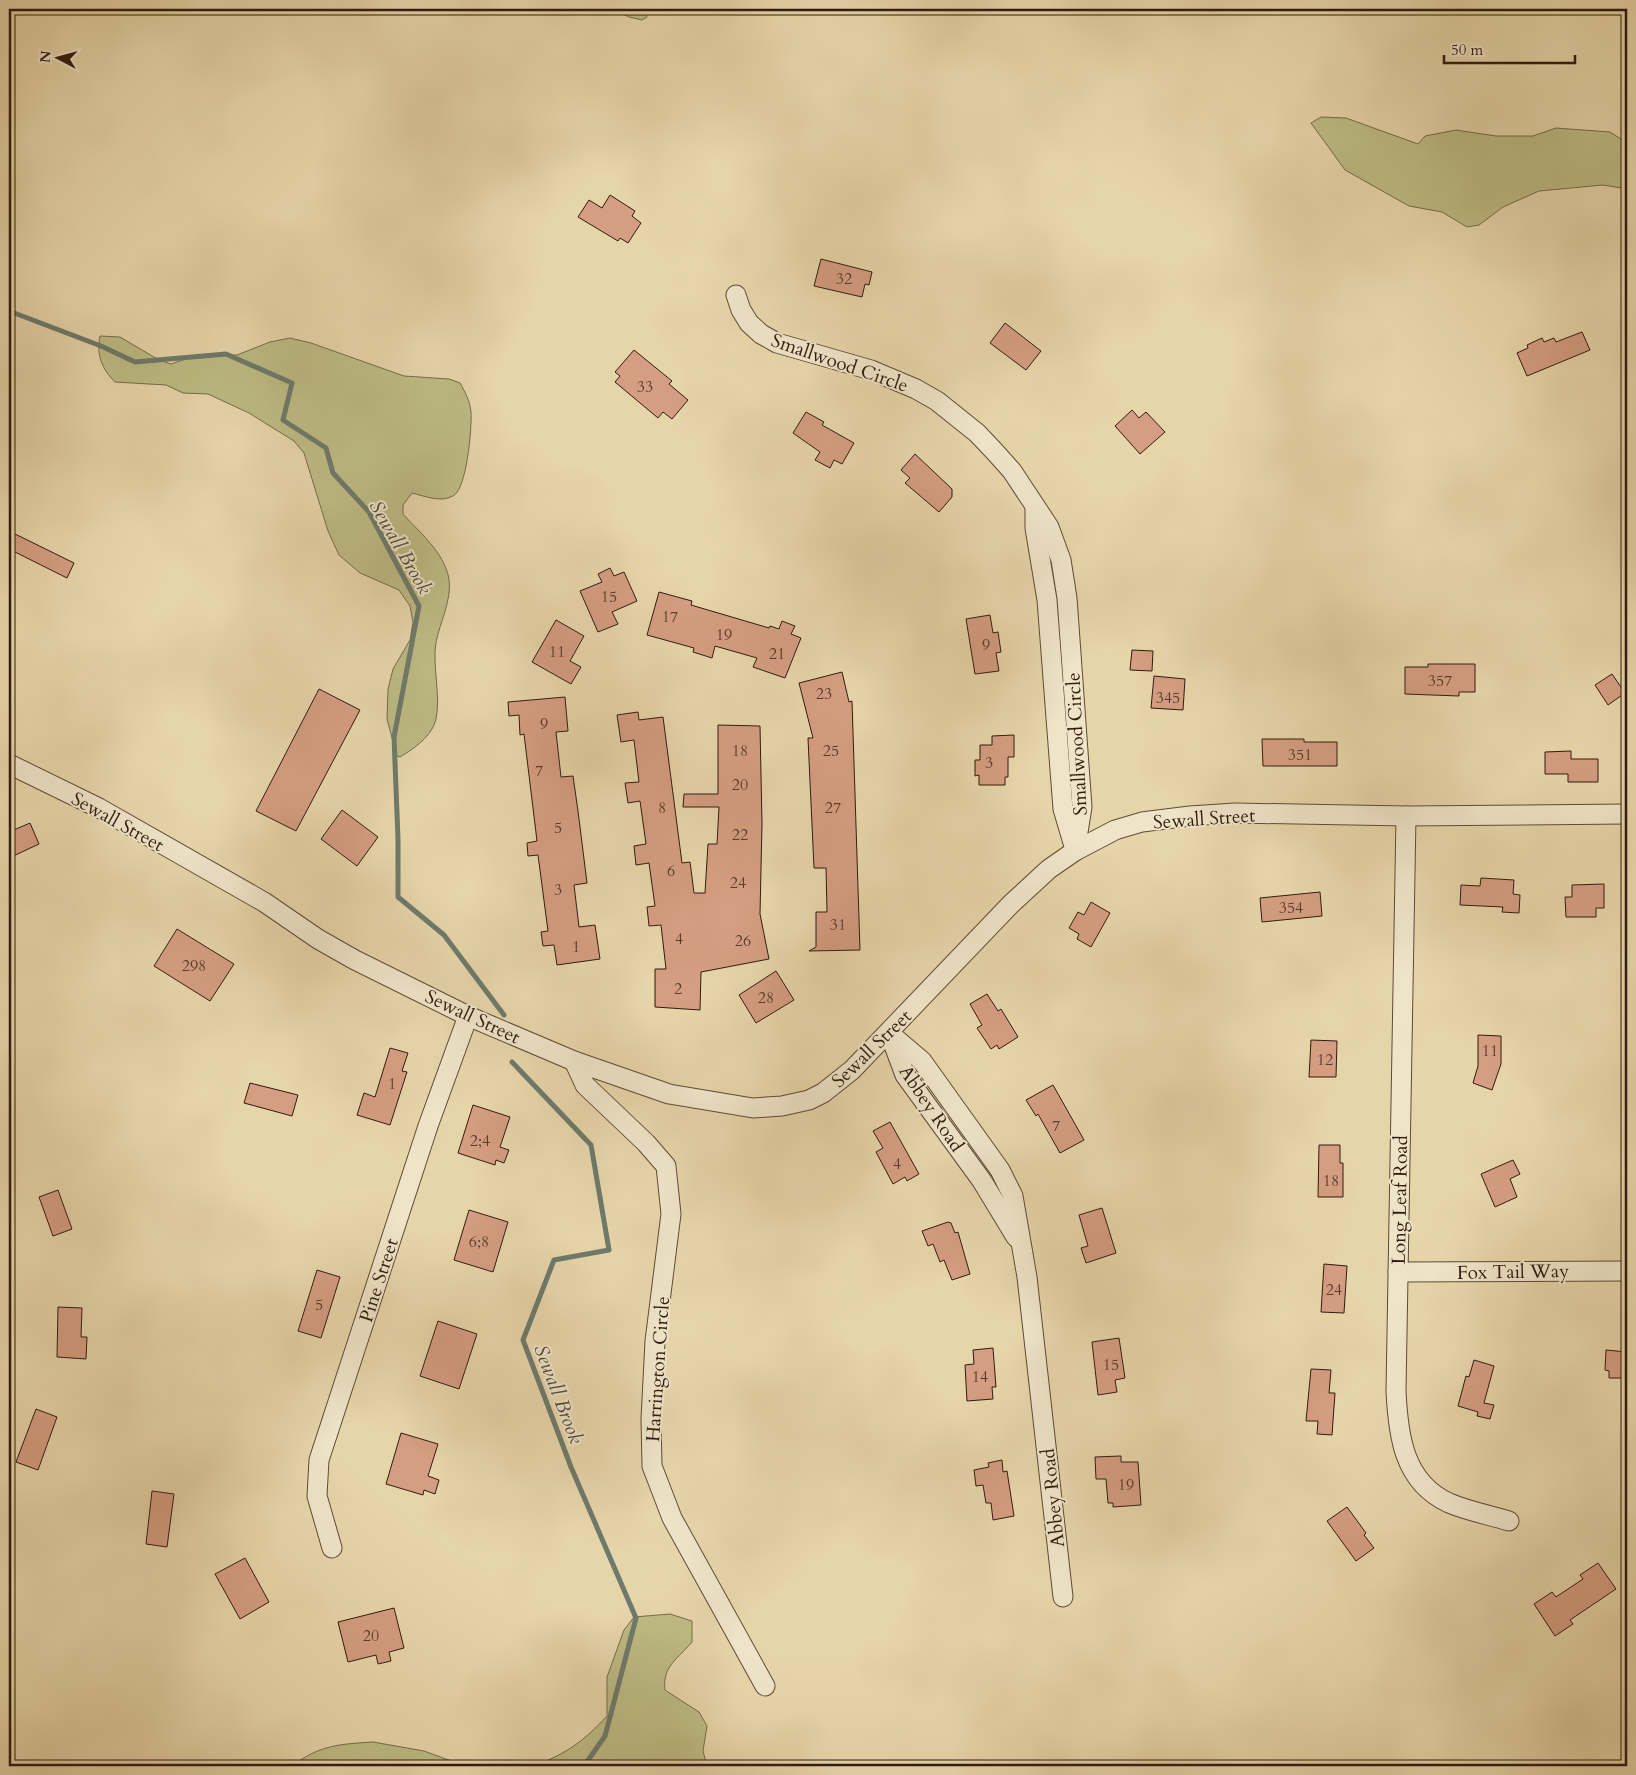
<svg xmlns="http://www.w3.org/2000/svg" width="1636" height="1775" font-family="Cardo,serif">
  <style>
    .green { fill: #bdbb84; stroke: #766b4a }
    .lines { fill: none; stroke-linecap: round; stroke-linejoin: round }
    .stream { stroke: #6e7a6b; stroke-width: 5 }
    .building { fill: #d59d81; stroke: #301b0f }
    .minor-casing { stroke: #5e4a36; stroke-width: 21 }
    .minor { stroke: #efe4c8; stroke-width: 19 }
    .labels { text-anchor: middle; stroke-width: 4; stroke-linejoin: round; paint-order: stroke }
    .number-label { font-size: 16px; fill: #593c2c }
    .street-label { font-size: 19px; fill: #301b0f; stroke: #efe4c8 }
    .water-label { font-size: 20px; font-style: italic; fill: #4f4a3d; stroke: #efe4c8 }
  </style>
  <rect width="100%" height="100%" fill="#e7d5aa"/>
  <filter id="stains"><feTurbulence type="fractalNoise" baseFrequency=".004" numOctaves="4"/><feColorMatrix values="0 0 0 0 .2 0 0 0 0 .09 0 0 0 0 .02 0 0 0 .5 -.17"/></filter>
  <radialGradient id="worn" r=".72"><stop offset=".6" stop-color="#630" stop-opacity="0"/><stop offset="1" stop-color="#630" stop-opacity=".3"/></radialGradient>
  <g class="green">
    <polygon points="613,9 644,9 647,17 642,20 629,17"/>
    <polygon points="1321,117 1346,118 1418,144 1425,136 1456,130 1496,136 1533,136 1556,128 1610,132 1627,143 1627,189 1603,185 1539,191 1503,207 1479,225 1467,227 1442,212 1409,206 1345,170 1311,123"/>
    <path d="M100 336 120 337 159 360 171 364 194 356 237 355 270 342 290 338 311 343 404 376 449 379 460 383C465 392 470 401 471 412 472 427 467 489 453 496 440 503 425 496 412 493L403 505V514C420 533 444 552 449 579 452 600 440 622 436 642 432 667 441 694 436 719 432 736 415 748 400 757L397 756 387 719 388 689 393 669 410 640 413 622 410 606 399 590 360 573 339 555 328 531 304 453 294 441 249 413 208 394 183 393 166 385 115 382C102 369 96 355 100 336Z"/>
    <path d="M670 1614 692 1621V1642C678 1659 662 1666 665 1690L699 1712 707 1726 703 1751 707 1766H534C567 1753 583 1742 607 1716V1677L624 1630 634 1617Z"/>
    <path d="M373 1742 424 1751 465 1766H292C319 1745 341 1744 373 1742Z"/>
  </g>
  <g class="lines">
    <g class="stream">
      <polyline points="9,311 101,346 135,362 226,354 292,383 283,420 326,448 333,473 369,512 419,606 394,737 398,839 398,897 444,935 504,1015"/>
      <polyline points="512,1062 591,1145 609,1250 554,1260 523,1340 571,1467 636,1618 605,1736 584,1766"/>
    </g>
  </g>
  <g class="building">
    <polygon points="610,195 635,211 632,216 641,223 628,243 620,238 618,241 578,217 589,200 602,208"/>
    <polygon points="821,259 872,272 869,285 865,284 862,297 814,286"/>
    <polygon points="1005,323 1041,351 1026,370 990,343"/>
    <polygon points="1582,332 1590,350 1527,376 1517,353 1528,348 1527,345 1542,338 1544,342 1554,338 1556,342"/>
    <polygon points="634,350 672,381 669,384 688,400 672,419 663,412 658,418 615,382 620,376 615,372"/>
    <polygon points="1132,410 1139,418 1146,412 1165,432 1140,454 1115,426"/>
    <polygon points="806,412 824,422 822,425 854,443 842,464 834,460 830,468 815,460 820,452 793,433"/>
    <polygon points="915,454 952,489 952,497 939,512 905,483 910,478 901,470"/>
    <polygon points="9,531 74,563 67,578 9,549"/>
    <polygon points="610,568 614,576 624,572 637,601 612,612 618,624 598,632 580,591 602,582 598,574"/>
    <polygon points="659,592 692,601 691,605 769,628 770,626 779,629 782,621 795,626 791,634 801,638 785,678 753,667 757,658 715,646 712,658 693,652 694,648 647,635"/>
    <polygon points="990,615 993,633 998,632 1001,652 996,653 999,671 975,674 966,619"/>
    <polygon points="556,620 584,636 570,661 581,667 571,684 532,662"/>
    <polygon points="1132,650 1153,651 1152,671 1130,670"/>
    <polygon points="1428,664 1475,664 1475,692 1459,692 1459,696 1405,694 1405,667 1428,667"/>
    <polygon points="842,672 849,702 852,701 860,950 809,951 816,947 816,912 827,912 826,868 814,868 808,738 813,738 799,683"/>
    <polygon points="1612,674 1625,693 1608,705 1595,685"/>
    <polygon points="1154,676 1185,679 1183,710 1151,708"/>
    <polygon points="319,689 360,710 296,831 256,811"/>
    <polygon points="565,697 568,731 556,732 561,777 573,776 578,811 587,883 574,885 579,927 595,925 600,959 557,965 554,945 543,946 541,932 548,931 538,855 528,856 527,843 537,841 524,734 520,735 519,715 509,716 508,702"/>
    <polygon points="638,712 639,720 663,717 682,863 690,862 694,893 705,893 708,844 717,844 719,807 683,807 684,794 718,794 718,725 760,726 762,824 760,914 769,959 701,972 700,1010 655,1007 655,969 666,969 661,925 649,926 647,907 655,906 649,863 636,865 634,846 646,844 640,801 628,803 625,783 639,782 634,740 621,742 617,715"/>
    <polygon points="1014,735 1014,757 1008,757 1008,777 1005,777 1005,785 979,785 979,775 975,776 975,760 980,760 980,745 992,745 992,736"/>
    <polygon points="1262,739 1304,739 1304,742 1337,742 1337,766 1263,766"/>
    <polygon points="1571,751 1571,759 1598,759 1598,782 1568,782 1568,774 1545,774 1545,752"/>
    <polygon points="342,810 378,837 357,866 321,839"/>
    <polygon points="30,823 39,844 9,858 9,832"/>
    <polygon points="1481,878 1514,880 1513,894 1520,895 1519,913 1502,912 1503,907 1460,905 1461,885 1480,886"/>
    <polygon points="1604,884 1604,908 1596,908 1596,917 1566,917 1565,897 1572,897 1572,885"/>
    <polygon points="1320,892 1322,916 1262,922 1260,898"/>
    <polygon points="1091,902 1110,913 1091,947 1077,939 1079,934 1069,928 1078,912 1084,915"/>
    <polygon points="177,929 234,964 210,1001 154,966"/>
    <polygon points="776,971 794,1000 756,1023 739,995"/>
    <polygon points="987,994 998,1011 1001,1009 1018,1037 999,1049 997,1045 991,1049 977,1028 982,1025 970,1004"/>
    <polygon points="1478,1035 1501,1036 1501,1064 1492,1090 1473,1083 1478,1066"/>
    <polygon points="1311,1040 1337,1041 1336,1077 1309,1077"/>
    <polygon points="390,1048 408,1053 402,1071 407,1072 390,1125 357,1115 364,1093 375,1097"/>
    <polygon points="250,1083 298,1095 292,1116 244,1103"/>
    <polygon points="1053,1085 1084,1140 1060,1153 1038,1114 1036,1116 1026,1100"/>
    <polygon points="473,1105 510,1117 500,1147 509,1150 504,1163 496,1160 495,1165 458,1153"/>
    <polygon points="890,1122 919,1174 907,1181 905,1177 893,1184 876,1152 883,1148 873,1131"/>
    <polygon points="1319,1145 1340,1145 1340,1163 1343,1163 1343,1197 1318,1197"/>
    <polygon points="1513,1160 1520,1174 1510,1179 1517,1197 1495,1207 1481,1174"/>
    <polygon points="58,1190 72,1229 53,1236 39,1197"/>
    <polygon points="1102,1208 1116,1253 1086,1263 1081,1248 1088,1246 1079,1215"/>
    <polygon points="469,1210 508,1222 493,1272 454,1260"/>
    <polygon points="948,1222 951,1223 955,1233 958,1232 970,1274 952,1280 944,1260 940,1262 933,1244 928,1246 922,1231"/>
    <polygon points="1324,1264 1347,1266 1344,1313 1321,1312"/>
    <polygon points="317,1270 340,1277 321,1338 298,1331"/>
    <polygon points="58,1307 82,1308 81,1337 87,1337 86,1359 57,1357"/>
    <polygon points="438,1321 477,1334 459,1389 420,1376"/>
    <polygon points="1119,1338 1125,1378 1115,1380 1117,1392 1098,1395 1092,1342"/>
    <polygon points="993,1348 996,1387 992,1387 993,1399 967,1401 965,1365 974,1364 973,1350"/>
    <polygon points="1606,1350 1627,1352 1627,1378 1609,1378 1609,1371 1605,1370"/>
    <polygon points="1474,1360 1494,1366 1484,1403 1494,1405 1490,1419 1477,1416 1478,1412 1458,1406 1466,1376 1469,1377"/>
    <polygon points="1311,1369 1331,1370 1329,1393 1335,1393 1332,1435 1317,1434 1318,1421 1306,1421"/>
    <polygon points="36,1409 57,1417 38,1470 16,1462"/>
    <polygon points="401,1433 438,1444 428,1476 439,1480 435,1494 424,1490 423,1495 386,1484"/>
    <polygon points="1121,1456 1121,1462 1138,1462 1141,1505 1113,1507 1113,1503 1108,1503 1106,1479 1096,1479 1095,1457"/>
    <polygon points="1002,1460 1003,1472 1007,1471 1014,1516 993,1520 991,1503 986,1503 983,1485 976,1486 974,1470 989,1467 988,1463"/>
    <polygon points="152,1491 174,1494 167,1547 146,1544"/>
    <polygon points="1347,1507 1366,1533 1364,1535 1374,1548 1356,1561 1327,1521"/>
    <polygon points="245,1558 269,1602 240,1619 215,1574"/>
    <polygon points="1598,1563 1616,1589 1570,1620 1573,1624 1555,1636 1534,1604 1552,1592 1556,1597 1583,1579 1580,1575"/>
    <polygon points="394,1608 404,1648 389,1652 391,1661 378,1664 376,1655 348,1662 338,1622"/>
  </g>
  <g class="lines">
    <defs>
      <g id="minor">
        <polyline points="736,295 741,310 749,323 761,334 777,343 871,370 916,389 937,401 977,433 995,452 1012,471 1049,527 1061,560 1067,598 1082,807 1075,851"/>
        <polyline points="1035,508 1035,528 1047,600 1063,809 1074,846"/>
        <polyline points="9,764 99,808 264,902 318,939 355,960 468,1016 574,1061 669,1094 753,1108 782,1106 809,1100 823,1093 852,1070 1011,904 1049,869 1075,851 1115,830 1142,822 1190,816 1235,813 1406,816 1627,814"/>
        <path d="M1406 816 1396 1391C1398 1434 1403 1482 1449 1503 1468 1511 1489 1515 1509 1521"/>
        <polyline points="889,1033 922,1061 1000,1170 1013,1196 1027,1277 1063,1597"/>
        <polyline points="890,1035 905,1075 982,1181 1016,1237"/>
        <polyline points="574,1061 585,1085 646,1143 666,1166 671,1214 655,1341 651,1419 652,1466 672,1518 765,1686"/>
        <polyline points="1398,1272 1627,1271"/>
        <polyline points="332,1548 317,1496 319,1460 428,1126 468,1016"/>
      </g>
    </defs>
    <use href="#minor" class="minor-casing"/>
    <use href="#minor" class="minor"/>
  </g>
  <g class="labels">
    <g class="number-label">
      <text x="844" y="284">32</text>
      <text x="645" y="392">33</text>
      <text x="609" y="602">15</text>
      <text x="670" y="622">17</text>
      <text x="724" y="640">19</text>
      <text x="986" y="650">9</text>
      <text x="557" y="657">11</text>
      <text x="777" y="659">21</text>
      <text x="1440" y="686">357</text>
      <text x="824" y="699">23</text>
      <text x="1168" y="703">345</text>
      <text x="544" y="729">9</text>
      <text x="740" y="756">18</text>
      <text x="831" y="756">25</text>
      <text x="1300" y="760">351</text>
      <text x="989" y="768">3</text>
      <text x="539" y="776">7</text>
      <text x="740" y="790">20</text>
      <text x="662" y="813">8</text>
      <text x="833" y="813">27</text>
      <text x="558" y="833">5</text>
      <text x="740" y="840">22</text>
      <text x="671" y="876">6</text>
      <text x="738" y="888">24</text>
      <text x="558" y="895">3</text>
      <text x="1291" y="913">354</text>
      <text x="838" y="930">31</text>
      <text x="679" y="944">4</text>
      <text x="743" y="946">26</text>
      <text x="576" y="952">1</text>
      <text x="194" y="971">298</text>
      <text x="678" y="994">2</text>
      <text x="766" y="1003">28</text>
      <text x="1490" y="1056">11</text>
      <text x="1325" y="1065">12</text>
      <text x="392" y="1089">1</text>
      <text x="1056" y="1131">7</text>
      <text x="480" y="1146">2;4</text>
      <text x="897" y="1169">4</text>
      <text x="1331" y="1186">18</text>
      <text x="479" y="1247">6;8</text>
      <text x="1334" y="1295">24</text>
      <text x="319" y="1310">5</text>
      <text x="1111" y="1370">15</text>
      <text x="980" y="1382">14</text>
      <text x="1126" y="1490">19</text>
      <text x="371" y="1641">20</text>
    </g>
    <g class="street-label">
      <text transform="translate(840 362) rotate(19)" y="7">Smallwood Circle</text>
      <text transform="translate(1076 744) rotate(-93)" y="7">Smallwood Circle</text>
      <text transform="translate(1204 818) rotate(-4)" y="7">Sewall Street</text>
      <text transform="translate(118 821) rotate(29)" y="7">Sewall Street</text>
      <text transform="translate(473 1016) rotate(25)" y="7">Sewall Street</text>
      <text transform="translate(871 1048) rotate(-44)" y="7">Sewall Street</text>
      <text transform="translate(932 1108) rotate(56)" y="7">Abbey Road</text>
      <text transform="translate(1399 1200) rotate(-89)" y="7">Long Leaf Road</text>
      <text transform="translate(1513 1271) rotate(-1)" y="7">Fox Tail Way</text>
      <text transform="translate(378 1280) rotate(-72)" y="7">Pine Street</text>
      <text transform="translate(657 1369) rotate(-86)" y="7">Harrington Circle</text>
      <text transform="translate(1052 1498) rotate(-96)" y="7">Abbey Road</text>
    </g>
    <g class="water-label">
      <text transform="translate(401 547) rotate(60)" y="7">Sewall Brook</text>
      <text transform="translate(559 1394) rotate(69)" y="7">Sewall Brook</text>
    </g>
  </g>
  <rect width="1636" height="1775" fill="none" stroke="#e7d5aa" stroke-width="30"/>
  <rect x="10" y="10" width="1616" height="1755" fill="none" stroke="#301b0f" stroke-width="2.5"/>
  <rect x="15" y="15" width="1606" height="1745" fill="none" stroke="#301b0f"/>
  <g transform="translate(58 58) rotate(276)" stroke="#efe4c8" stroke-width="4" paint-order="stroke">
  <path d="M0-4L9 19L0 12L-9 19Z" fill="#301b0f"/>
  <text y="-8" font-size="14" font-weight="bold" text-anchor="middle" fill="#301b0f">N</text>
  </g>
  <path d="M1444 55v8h131v-8" fill="none" stroke="#301b0f" stroke-width="2.5"/>
  <text x="1451" y="55" font-size="15" fill="#301b0f" stroke="#efe4c8" stroke-width="4" paint-order="stroke">50 m</text>
  <rect width="100%" height="100%" filter="url(#stains)"/>
  <rect width="100%" height="100%" fill="url(#worn)"/>
</svg>
